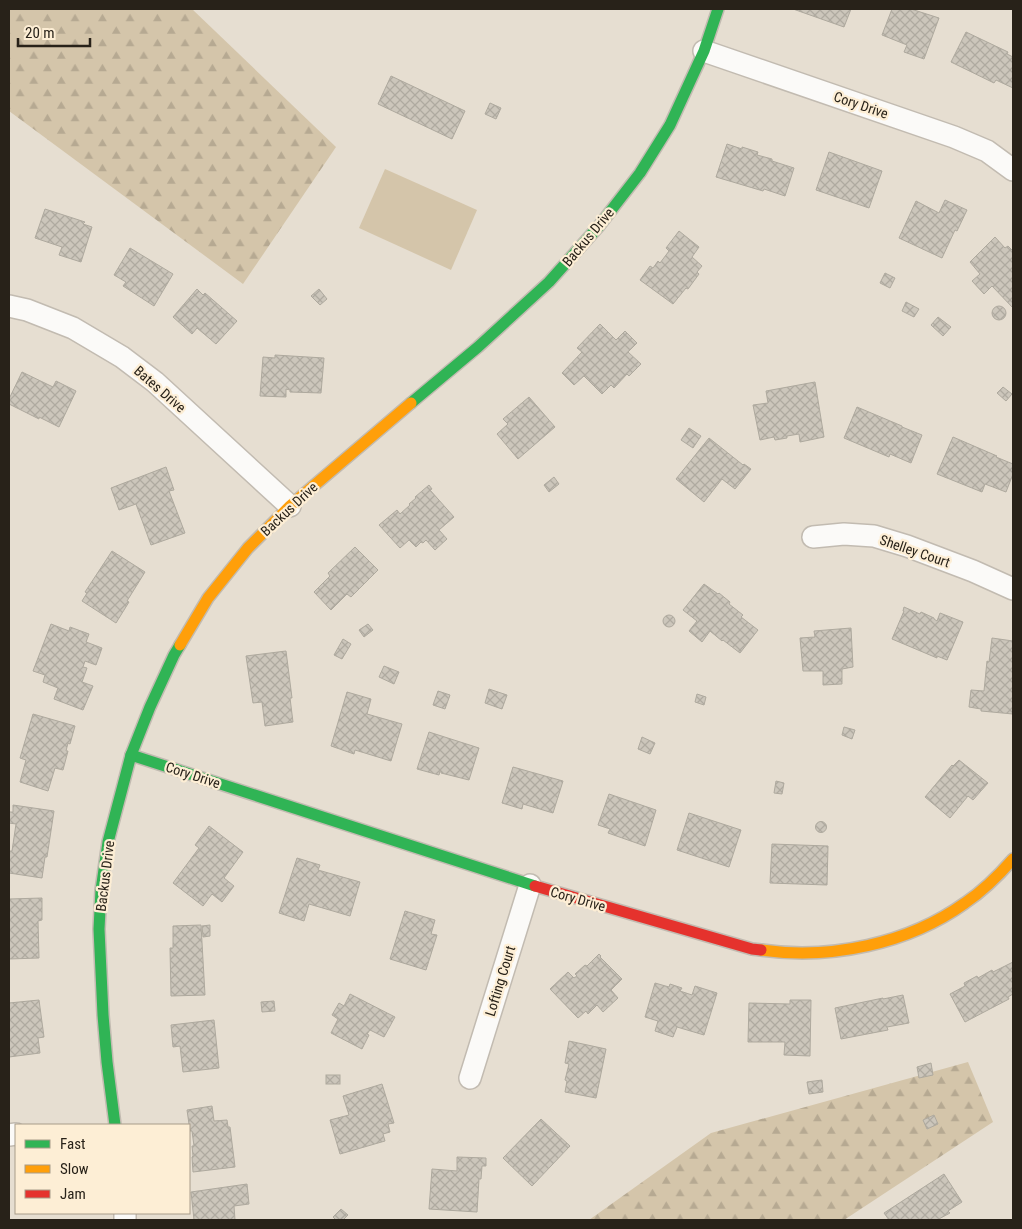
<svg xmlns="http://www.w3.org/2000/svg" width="1022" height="1229" font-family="'Roboto Condensed',sans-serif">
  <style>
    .forest { fill: url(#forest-firs) }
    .green { fill: #d4c5aa }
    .building { fill: url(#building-cross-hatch); stroke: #aea99e }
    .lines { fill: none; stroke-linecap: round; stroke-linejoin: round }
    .street-casing { stroke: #c2bbb1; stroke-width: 24 }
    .fast-casing { stroke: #c2bbb1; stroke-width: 14 }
    .slow-casing { stroke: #c2bbb1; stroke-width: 14 }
    .jam-casing { stroke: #c2bbb1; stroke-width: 14 }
    .street { stroke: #fbfaf8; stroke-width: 21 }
    .fast { stroke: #30b455; stroke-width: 11 }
    .slow { stroke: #ff9f0a; stroke-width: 11 }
    .jam { stroke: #e5322d; stroke-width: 11 }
    .labels { text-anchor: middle; stroke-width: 4.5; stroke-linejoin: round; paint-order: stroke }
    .street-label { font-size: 14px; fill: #282219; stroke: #fdeed5 }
  </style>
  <defs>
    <pattern id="forest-firs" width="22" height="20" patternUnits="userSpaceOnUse" patternTransform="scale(1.25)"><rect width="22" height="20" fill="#d4c5aa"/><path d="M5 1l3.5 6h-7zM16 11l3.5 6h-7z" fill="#b6a992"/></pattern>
    <pattern id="building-cross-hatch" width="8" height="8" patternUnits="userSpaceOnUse" patternTransform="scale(1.25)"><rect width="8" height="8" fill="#ccc6bb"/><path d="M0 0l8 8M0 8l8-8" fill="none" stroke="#afaaa0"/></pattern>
  </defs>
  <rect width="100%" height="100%" fill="#e6ded1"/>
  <g class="forest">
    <polygon points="9,9 192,9 336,147 243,284 9,111"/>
    <polygon points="968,1062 993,1122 844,1220 589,1220 711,1133"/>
  </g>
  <polygon class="green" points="385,169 477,210 451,270 359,228"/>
  <g class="building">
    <polygon points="793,9 851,9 844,27"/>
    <polygon points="892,9 911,9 939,18 924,59 904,52 907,45 882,35"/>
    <polygon points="966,32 1008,52 1007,54 1013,57 1013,88 996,80 994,83 951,62"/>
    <polygon points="391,76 465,111 452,139 378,104"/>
    <polygon points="490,103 501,108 496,119 485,114"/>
    <polygon points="727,144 742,149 742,147 758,152 757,155 772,159 772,161 794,168 785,196 764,189 763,191 716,177"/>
    <polygon points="829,152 882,171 869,208 816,190"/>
    <polygon points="945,200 967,210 957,231 955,230 942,258 899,238 916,201 939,213"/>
    <polygon points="45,209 85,222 83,224 92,227 81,262 59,255 62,247 35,238"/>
    <polygon points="679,231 699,247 692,257 702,266 697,272 699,274 688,289 686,288 673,304 640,280 650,266 653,268 658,261 660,263 669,251 666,248"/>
    <polygon points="995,237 1005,248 1008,246 1013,251 1013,308 992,286 984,294 972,281 980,274 970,262"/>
    <polygon points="130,248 173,274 154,306 123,286 126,282 114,275"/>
    <polygon points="885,273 895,278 890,288 880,283"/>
    <polygon points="197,289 203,295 205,293 237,321 216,344 197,328 192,334 173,317"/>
    <polygon points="319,289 327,299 320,305 311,296"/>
    <polygon points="906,302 919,309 914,317 902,311"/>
    <circle cx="999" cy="313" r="7"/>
    <polygon points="938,317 951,327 943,336 931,325"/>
    <polygon points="600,324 616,340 625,331 637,343 628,352 641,364 629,376 627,374 614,388 611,385 602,394 584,376 574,385 562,373 582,352 577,348"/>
    <polygon points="275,355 324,358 321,393 290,392 290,390 286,389 286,397 260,396 263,357 275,358"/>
    <polygon points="22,372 53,387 56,381 76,391 59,427 39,417 39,419 9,404 9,399"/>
    <polygon points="815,382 824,437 800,442 799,434 787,436 787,438 775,440 774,437 760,440 753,405 768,403 766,391"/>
    <polygon points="1003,387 1012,394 1006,401 997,393"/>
    <polygon points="529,397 555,427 518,459 497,434 508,424 503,419"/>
    <polygon points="857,407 902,426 902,427 922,435 911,463 890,454 889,457 844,438"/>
    <polygon points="689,428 701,436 693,448 681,440"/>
    <polygon points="953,437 997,456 996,457 1013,464 1013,474 1006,492 985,484 982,492 937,474"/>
    <polygon points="709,438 743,465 744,464 751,469 735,489 722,479 704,502 676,479"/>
    <polygon points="166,467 174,490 169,491 185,533 151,545 136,504 119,510 111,488"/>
    <polygon points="554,477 559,484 549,492 544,485"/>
    <polygon points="429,485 432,489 430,490 454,517 439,530 447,539 435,550 426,540 423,543 421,542 416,547 409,540 400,548 379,525 397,510 400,514 410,505 409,504 416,498 415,497"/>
    <polygon points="355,547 378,570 351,597 347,594 331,610 314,592 330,576 328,573"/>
    <polygon points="112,551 145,572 127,601 129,602 116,623 82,601 87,593 85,592"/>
    <polygon points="704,584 718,594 719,593 730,602 729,604 743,615 741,617 758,630 740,653 723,640 722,641 710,631 702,642 689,631 697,621 683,610"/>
    <polygon points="904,607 920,614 921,612 934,618 934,619 937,621 940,613 963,622 947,660 937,656 937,658 892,639 904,611 903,611"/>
    <circle cx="669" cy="621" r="6"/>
    <polygon points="51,624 69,631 70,627 89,634 86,642 102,648 96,665 85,661 83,667 87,668 82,682 93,686 83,710 54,699 58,688 43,682 45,675 33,671"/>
    <polygon points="368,624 373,630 364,637 359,630"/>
    <polygon points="851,628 853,667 842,669 842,684 823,685 823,671 803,671 800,638 815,637 814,631"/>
    <polygon points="992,638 1013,641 1013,714 981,711 981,709 969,707 971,690 984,691 987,661 989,662"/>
    <polygon points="343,639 351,644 342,659 334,655"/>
    <polygon points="286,651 292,698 290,698 293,722 265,726 262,702 253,703 246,656"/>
    <polygon points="384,666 399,672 394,684 379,677"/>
    <polygon points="489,689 507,695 502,709 485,703"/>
    <polygon points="438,691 450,695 445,709 433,705"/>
    <polygon points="347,692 371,699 367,714 402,724 391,761 355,750 354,754 331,746"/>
    <polygon points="697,694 706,697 704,705 695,702"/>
    <polygon points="33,714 75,726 70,744 68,743 66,751 68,751 63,770 55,768 48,791 20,782 26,760 20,758"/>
    <polygon points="844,727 855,730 852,739 842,735"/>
    <polygon points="429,732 479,748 469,780 441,773 441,771 440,771 439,775 417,769"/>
    <polygon points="642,737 655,743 650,754 638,749"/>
    <polygon points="959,760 988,783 973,800 968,796 950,818 925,797 952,765 953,766"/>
    <polygon points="513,767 563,781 553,813 523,804 522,809 502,803"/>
    <polygon points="776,781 784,783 782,794 774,793"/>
    <polygon points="609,794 656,810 645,846 608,833 610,829 598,825"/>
    <polygon points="13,805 54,811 47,857 45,857 42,878 9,873 9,858 10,851 12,851 16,824 9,823 9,812 13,812"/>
    <polygon points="689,813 741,830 729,867 677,850"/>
    <circle cx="821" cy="827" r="5.5"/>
    <polygon points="209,826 243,852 224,878 234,886 222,902 212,894 203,906 173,883 199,848 195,845"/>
    <polygon points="772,844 828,846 827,885 770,883"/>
    <polygon points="297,858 320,865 318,870 360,882 350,916 309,904 304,921 279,913"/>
    <polygon points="42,898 42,920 38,921 39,958 9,959 9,899"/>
    <polygon points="405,911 435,920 431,934 437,935 426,970 390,959"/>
    <polygon points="201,925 205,995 171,996 170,948 173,948 173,926"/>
    <polygon points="210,925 210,936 203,937 202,926"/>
    <polygon points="599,954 601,956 600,957 622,979 611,990 618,998 603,1012 597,1005 588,1014 586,1011 578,1018 550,989 568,972 574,978 577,976 575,974 585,965 587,966"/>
    <polygon points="1013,962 1013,994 1008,997 1009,999 965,1022 950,994 965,986 964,983 977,976 978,978 992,970 993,972"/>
    <polygon points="655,983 669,987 670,984 682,988 680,991 692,995 695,986 717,993 704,1035 677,1027 673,1037 655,1031 658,1021 645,1017"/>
    <polygon points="350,994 395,1017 384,1037 370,1030 367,1034 369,1035 362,1049 331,1033 338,1019 332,1015 339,1003 344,1006"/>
    <polygon points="903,995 909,1023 887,1027 888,1030 841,1039 835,1008 883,998 883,999"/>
    <polygon points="39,1000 44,1037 38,1038 40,1053 9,1057 9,1003"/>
    <polygon points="790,1000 811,1000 810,1056 784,1055 785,1042 748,1042 749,1003 790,1004"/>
    <polygon points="274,1001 275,1011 262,1012 261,1002"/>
    <polygon points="214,1020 219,1068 183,1072 180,1046 173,1047 171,1025"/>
    <polygon points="569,1041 606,1049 596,1098 565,1092 567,1081 565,1080 569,1064 565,1063"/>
    <polygon points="931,1063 933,1075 919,1078 917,1067"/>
    <rect x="326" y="1075" width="14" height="9"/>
    <polygon points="822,1080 823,1092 809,1094 807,1082"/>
    <polygon points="382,1084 394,1123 388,1124 390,1132 383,1134 385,1141 340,1154 330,1120 349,1115 343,1096"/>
    <polygon points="212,1106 214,1121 227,1120 228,1127 230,1127 235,1167 193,1172 192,1157 193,1156 192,1146 194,1146 192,1131 190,1131 187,1110"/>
    <polygon points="934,1115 938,1124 927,1129 923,1120"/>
    <polygon points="541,1119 570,1146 532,1186 503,1158"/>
    <polygon points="457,1157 486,1158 486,1166 482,1166 481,1179 479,1179 477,1212 429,1209 432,1169 457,1171"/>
    <polygon points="944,1174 962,1202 948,1211 950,1213 937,1220 889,1220 884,1213"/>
    <polygon points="247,1184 249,1204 234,1206 235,1220 194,1220 191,1192"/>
    <polygon points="341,1209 348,1215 343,1220 336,1220 333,1217"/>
  </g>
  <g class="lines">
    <defs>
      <g id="street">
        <polyline points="704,51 954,137 987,151 1013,170"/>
        <polyline points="9,306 27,310 73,328 122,357 155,382 290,506"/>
        <polyline points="813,537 844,534 874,536 907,546 973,571 1013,589"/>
        <polyline points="470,1078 530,885"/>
        <polyline points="9,1135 16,1134"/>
        <polyline points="125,1213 125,1220"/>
      </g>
      <g id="fast">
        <polyline points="411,403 478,347 549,282 599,226 640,173 670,125 704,51 718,9"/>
        <polyline points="131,755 535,886"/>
        <polyline points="115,1125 107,1062 103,1015 99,929 101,890 108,842 131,755 150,707 174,655 180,645"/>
      </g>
      <g id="slow">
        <polyline points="180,645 208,598 248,548 290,506 411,403"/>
        <path d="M761 950C830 960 908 944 965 903 983 891 999 875 1013 859"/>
      </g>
      <polyline id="jam" points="535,886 752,949 761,950"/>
    </defs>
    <use href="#street" class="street-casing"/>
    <use href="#fast" class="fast-casing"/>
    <use href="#slow" class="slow-casing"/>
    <use href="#jam" class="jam-casing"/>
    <use href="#street" class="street"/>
    <use href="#fast" class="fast"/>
    <use href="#slow" class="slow"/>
    <use href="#jam" class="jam"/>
  </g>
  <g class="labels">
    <g class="street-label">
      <text transform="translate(861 105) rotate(19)" y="5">Cory Drive</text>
      <text transform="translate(588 237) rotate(-50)" y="5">Backus Drive</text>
      <text transform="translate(160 389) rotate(41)" y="5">Bates Drive</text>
      <text transform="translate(289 509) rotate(-43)" y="5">Backus Drive</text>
      <text transform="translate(915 551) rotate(19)" y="5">Shelley Court</text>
      <text transform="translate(193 775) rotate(18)" y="5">Cory Drive</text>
      <text transform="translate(105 876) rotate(-83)" y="5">Backus Drive</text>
      <text transform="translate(578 899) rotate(16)" y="5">Cory Drive</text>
      <text transform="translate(500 981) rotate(-73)" y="5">Lofting Court</text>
    </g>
  </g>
  <rect width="1022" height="1229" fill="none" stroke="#282219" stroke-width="20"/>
  <rect x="15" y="1124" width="175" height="90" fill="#fdeed5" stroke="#a89c8a"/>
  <rect x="25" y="1140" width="25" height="8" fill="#30b455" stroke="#a89c8a"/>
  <text x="60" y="1149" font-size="15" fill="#282219">Fast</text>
  <rect x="25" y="1165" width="25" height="8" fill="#ff9f0a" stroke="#a89c8a"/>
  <text x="60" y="1174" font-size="15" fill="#282219">Slow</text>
  <rect x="25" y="1190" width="25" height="8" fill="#e5322d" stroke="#a89c8a"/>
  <text x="60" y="1199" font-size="15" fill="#282219">Jam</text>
  <path d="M18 38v8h72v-8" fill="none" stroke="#282219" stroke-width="2.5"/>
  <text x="25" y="38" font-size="15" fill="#282219" stroke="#fdeed5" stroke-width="4" paint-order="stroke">20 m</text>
</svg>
